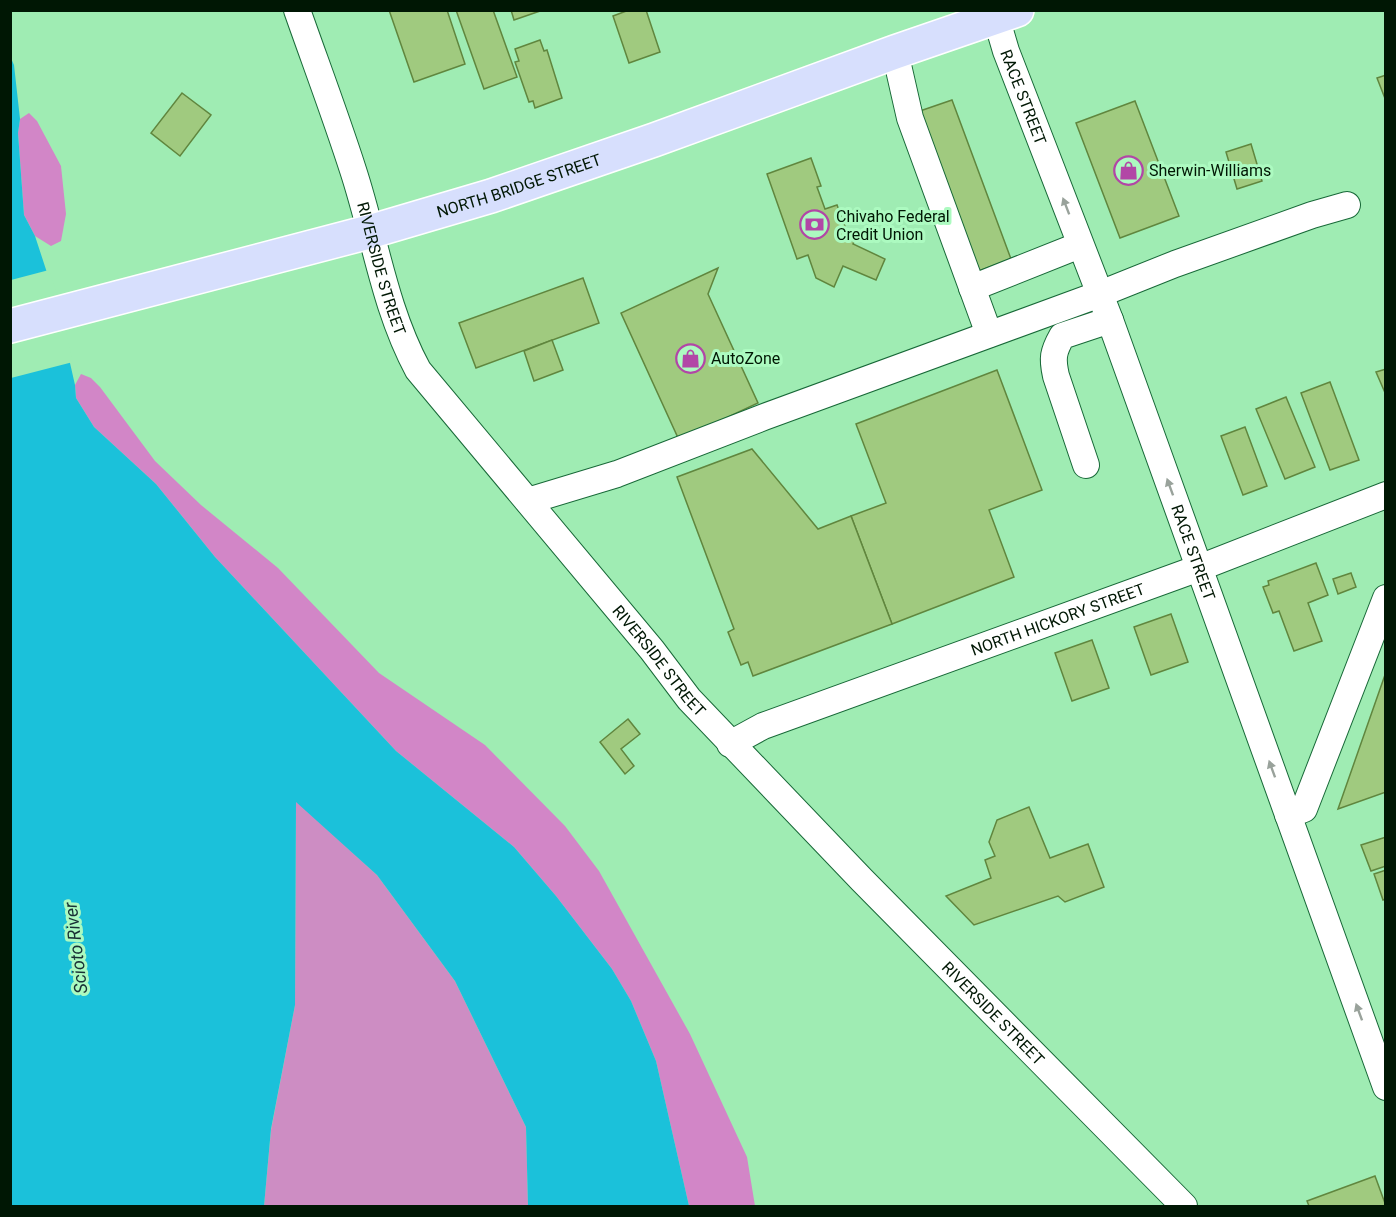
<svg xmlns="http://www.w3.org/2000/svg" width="1396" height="1217" font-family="Roboto,sans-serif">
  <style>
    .green { fill: #cd8dc3 }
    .forest { fill: #d286c7 }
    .water { fill: #1bc1da }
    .pier { fill: #9fecb3 }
    .building { fill: #a0ca7f; stroke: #60863e; stroke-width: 1.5 }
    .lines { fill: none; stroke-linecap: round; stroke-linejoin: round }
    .minor-casing { stroke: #186938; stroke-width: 28 }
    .major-casing { stroke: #fff; stroke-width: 36 }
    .minor { stroke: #fff; stroke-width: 26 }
    .major { stroke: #d7dffd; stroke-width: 33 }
    .oneway { fill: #99a29b }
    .labels { text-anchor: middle; stroke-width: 6; stroke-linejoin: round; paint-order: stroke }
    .street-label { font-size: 16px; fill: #001704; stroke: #acfac0 }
    .poi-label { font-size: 16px; fill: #001704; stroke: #acfac0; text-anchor: start }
    .water-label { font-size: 18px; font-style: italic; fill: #183035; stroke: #acfac0 }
  </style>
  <rect width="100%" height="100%" fill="#9fecb3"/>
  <polygon class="green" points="296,801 377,875 455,981 526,1127 528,1206 264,1206 271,1130 295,1005"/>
  <g class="forest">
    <polygon points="29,113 37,121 61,166 66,214 61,241 51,246 35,236 24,215 18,133 20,119"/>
    <polygon points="81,374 91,378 100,387 155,461 201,505 278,568 379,673 485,745 565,826 599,871 690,1034 747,1157 755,1206 689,1206 656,1061 631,1001 612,969 556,896 514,847 396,751 215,557 156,484 94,427 76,398 75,385"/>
  </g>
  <polygon class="water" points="10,56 14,65 20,119 18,133 24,215 35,236 55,297 75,385 76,398 94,427 156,484 215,557 396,751 514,847 556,896 612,969 631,1001 656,1061 689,1206 528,1206 526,1127 455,981 377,875 296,802 295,1005 271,1129 264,1206 11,1206"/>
  <polygon class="pier" points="49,270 58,296 73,362 11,378 11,280"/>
  <g class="building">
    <polygon points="389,10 447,10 465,64 414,82"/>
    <polygon points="456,10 493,10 517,77 484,89"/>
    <polygon points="511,10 543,10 514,20"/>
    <polygon points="629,10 646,10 660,52 629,63 613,16"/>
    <polygon points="540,40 544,51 547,50 562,98 535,108 533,101 529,102 515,62 519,61 515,49"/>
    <polygon points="1386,75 1386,101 1377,78"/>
    <polygon points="182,93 211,115 180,156 151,133"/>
    <polygon points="952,100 1011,259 976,272 917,112"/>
    <polygon points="1135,101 1179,216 1120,238 1076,123"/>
    <polygon points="1251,144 1262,181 1237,189 1226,152"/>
    <polygon points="811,158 821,186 817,187 825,209 837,205 850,240 854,242 853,244 885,259 876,280 843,266 834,287 816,278 808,255 797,259 767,174"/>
    <polygon points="718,268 708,294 758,403 679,440 621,313"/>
    <polygon points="583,278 599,323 476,368 459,323"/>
    <polygon points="552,340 563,370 534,381 524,351"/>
    <polygon points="1386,369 1386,395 1376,372"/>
    <polygon points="997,370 1042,490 989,510 1014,577 892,624 851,516 886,503 856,424"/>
    <polygon points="1330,382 1359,460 1330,470 1301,393"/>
    <polygon points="1286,397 1315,467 1285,479 1256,409"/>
    <polygon points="1245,427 1267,486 1243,495 1221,436"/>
    <polygon points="752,449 818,529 851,516 892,624 753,676 748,662 741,665 728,632 734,629 677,477"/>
    <polygon points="1316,563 1328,595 1308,603 1322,641 1294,651 1279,611 1273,613 1263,587 1269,585 1268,581"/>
    <polygon points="1351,573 1356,587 1338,594 1333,579"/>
    <polygon points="1171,614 1188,662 1151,675 1134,627"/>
    <polygon points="1092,640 1109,688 1072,701 1055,653"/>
    <polygon points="1386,672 1386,792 1338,809"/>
    <polygon points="628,719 640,734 621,749 634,766 625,774 600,742"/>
    <polygon points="1029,807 1050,858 1088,844 1104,887 1065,902 1058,896 974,925 946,896 991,878 985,860 995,856 989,842 997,820"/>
    <polygon points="1386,837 1386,866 1371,871 1361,845"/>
    <polygon points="1386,870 1386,899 1383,900 1374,874"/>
    <polygon points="1375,1176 1386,1206 1309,1206 1307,1201"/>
  </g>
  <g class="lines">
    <defs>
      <g id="minor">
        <path id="s1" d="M297 10C316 64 336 117 353 170 375 237 384 307 418 370L652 650 689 699 862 880 1184 1206"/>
        <path id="s2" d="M994 10 1006 51 1110 320 1386 1087"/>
        <polyline points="895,52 910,118 989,334"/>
        <polyline points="972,288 1080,245"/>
        <path d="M1086 465 1056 376C1052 358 1053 352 1062 336L1110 320"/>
        <polyline points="528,501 617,474 764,417 1100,294 1175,264 1312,215 1347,205"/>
        <path id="s3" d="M730 744 763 726 1199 568 1386 495"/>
        <polyline points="1288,815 1304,809 1386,598"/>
      </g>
      <g id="major">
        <path id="s4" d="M10 326 369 232 491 196 654 140 895 52 1017 10"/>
      </g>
    </defs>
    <use href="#minor" class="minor-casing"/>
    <use href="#major" class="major-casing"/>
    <use href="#minor" class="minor"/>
    <use href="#major" class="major"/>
  </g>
  <defs><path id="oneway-solid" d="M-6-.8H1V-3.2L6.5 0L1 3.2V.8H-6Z" transform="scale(1.5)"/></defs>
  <g class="oneway">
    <use href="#oneway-solid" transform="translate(1066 206) rotate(-111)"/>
    <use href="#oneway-solid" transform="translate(1170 487) rotate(-110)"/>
    <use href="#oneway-solid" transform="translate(1272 769) rotate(-110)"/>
    <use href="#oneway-solid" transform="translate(1359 1012) rotate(-110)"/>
  </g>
  <defs>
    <symbol id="shop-ring" viewBox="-11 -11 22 22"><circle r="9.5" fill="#acfac0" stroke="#b246a6" stroke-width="1.5"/><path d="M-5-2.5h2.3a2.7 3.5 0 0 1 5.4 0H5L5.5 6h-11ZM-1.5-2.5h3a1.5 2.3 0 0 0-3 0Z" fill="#b246a6"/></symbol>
    <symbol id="bank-ring" viewBox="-11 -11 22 22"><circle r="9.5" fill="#acfac0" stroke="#b246a6" stroke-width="1.5"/><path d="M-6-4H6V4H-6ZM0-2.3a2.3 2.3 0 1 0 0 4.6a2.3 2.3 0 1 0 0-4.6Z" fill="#b246a6"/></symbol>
  </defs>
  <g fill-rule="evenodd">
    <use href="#shop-ring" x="1112" y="154" width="33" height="33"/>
    <use href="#bank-ring" x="798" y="208" width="33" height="33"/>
    <use href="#shop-ring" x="674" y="342" width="33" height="33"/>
  </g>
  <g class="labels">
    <g class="street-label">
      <text dy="6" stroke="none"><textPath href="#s2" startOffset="92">RACE STREET</textPath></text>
      <text dy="6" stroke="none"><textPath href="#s4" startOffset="528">NORTH BRIDGE STREET</textPath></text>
      <text dy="6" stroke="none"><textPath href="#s1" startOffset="272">RIVERSIDE STREET</textPath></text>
      <text dy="6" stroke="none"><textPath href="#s2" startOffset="578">RACE STREET</textPath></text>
      <text dy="6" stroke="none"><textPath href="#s3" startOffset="351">NORTH HICKORY STREET</textPath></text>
      <text dy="6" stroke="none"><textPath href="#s1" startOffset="758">RIVERSIDE STREET</textPath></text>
      <text dy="6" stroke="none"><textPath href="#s1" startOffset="1244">RIVERSIDE STREET</textPath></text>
    </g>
    <g class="poi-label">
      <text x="1149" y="176">Sherwin-Williams</text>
      <text x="836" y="222">Chivaho Federal<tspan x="836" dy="18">Credit Union</tspan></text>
      <text x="711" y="364">AutoZone</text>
    </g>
    <g class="water-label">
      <text transform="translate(76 948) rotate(-97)" y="6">Scioto River</text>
    </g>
  </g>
  <rect width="1396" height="1217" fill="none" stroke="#001704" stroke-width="24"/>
</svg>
